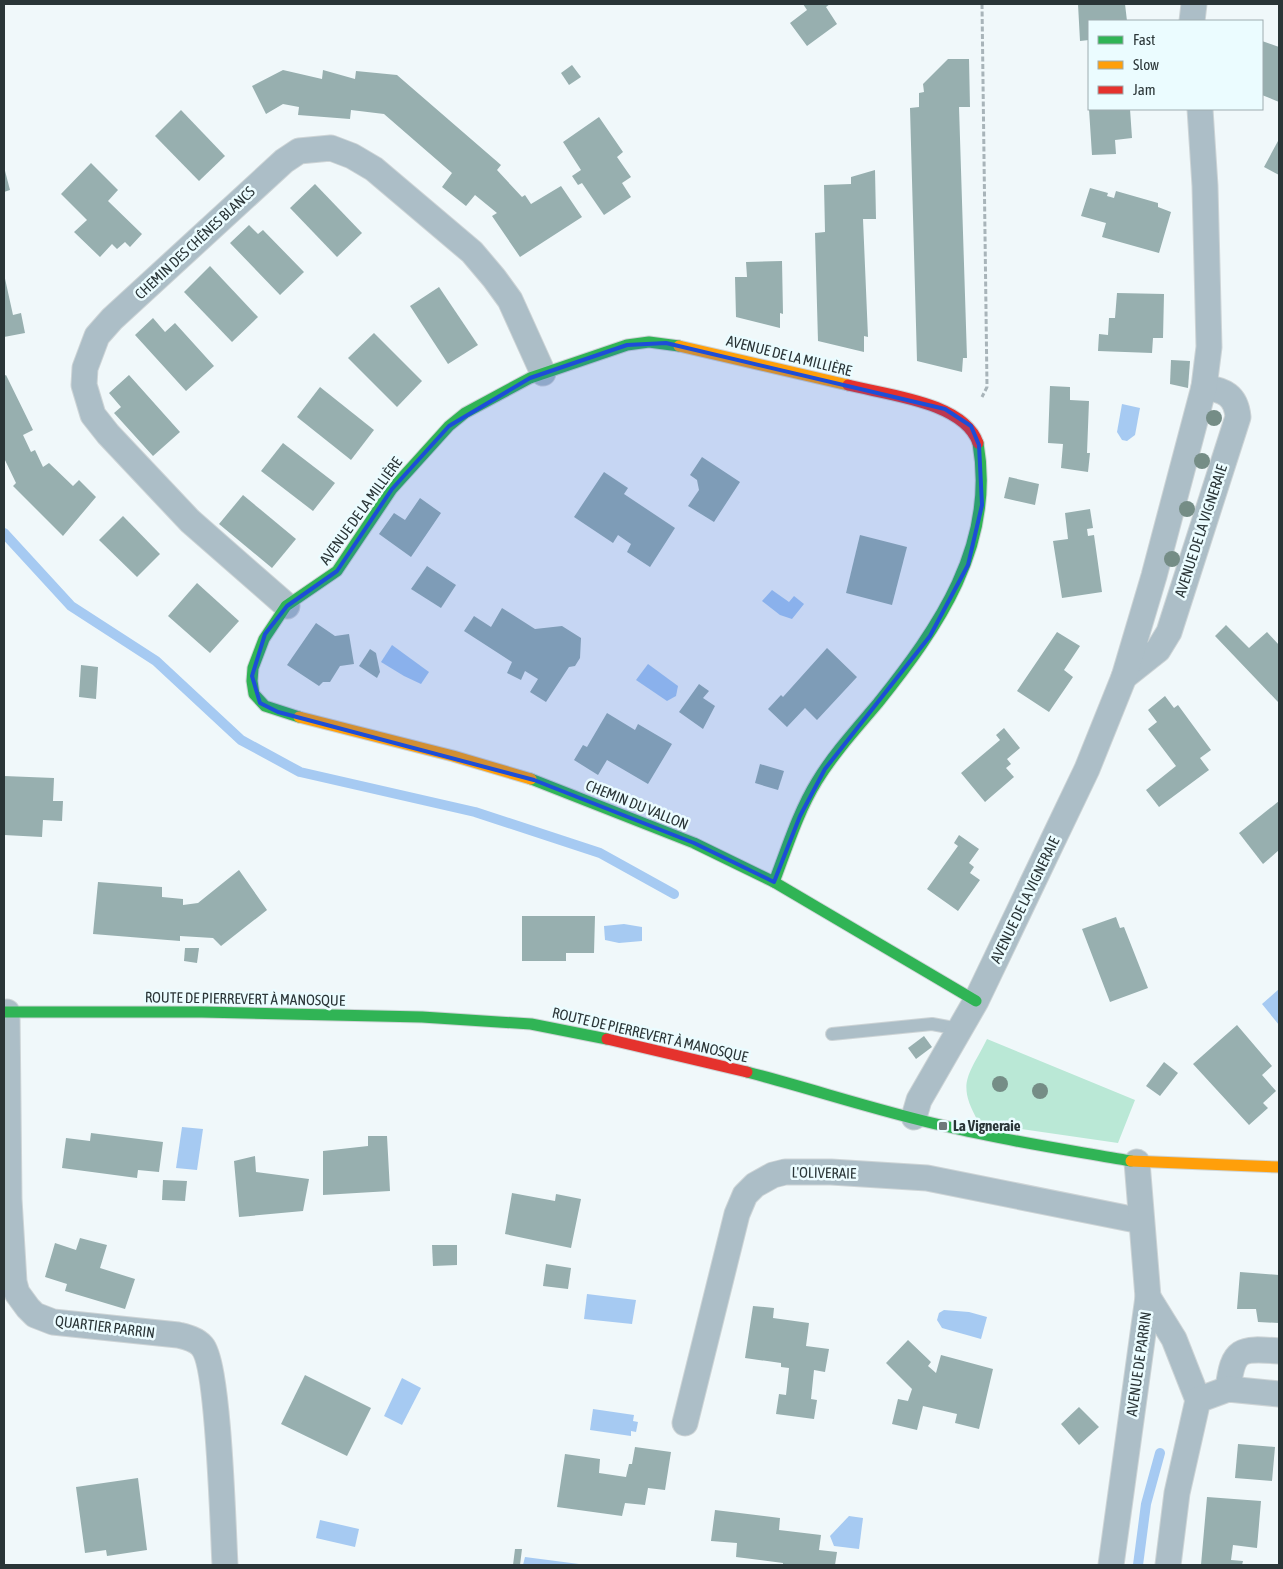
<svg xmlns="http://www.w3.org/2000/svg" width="1283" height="1569" font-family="'Asap Condensed',sans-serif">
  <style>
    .green { fill: #bae8d6 }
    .water { fill: #a6caf2 }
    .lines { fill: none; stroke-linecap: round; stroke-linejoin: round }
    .stream { stroke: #a6caf2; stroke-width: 10 }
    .building { fill: #97afaf }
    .lane-casing { stroke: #cdd4d6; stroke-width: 14 }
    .street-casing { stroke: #cdd4d6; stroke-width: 27 }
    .fast-casing { stroke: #cdd4d6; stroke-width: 13 }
    .slow-casing { stroke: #cdd4d6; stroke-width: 13 }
    .jam-casing { stroke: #cdd4d6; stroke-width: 13 }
    .path { stroke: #a8b4b9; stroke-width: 3; stroke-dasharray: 5 2.5; stroke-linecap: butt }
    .lane { stroke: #acbec7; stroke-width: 12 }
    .street { stroke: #acbec7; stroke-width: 25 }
    .fast { stroke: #30b455; stroke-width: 11 }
    .slow { stroke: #ff9f0a; stroke-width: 11 }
    .jam { stroke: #e5322d; stroke-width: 11 }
    .tree { fill: #758d86 }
    .marked { fill: #1d4ed8; fill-opacity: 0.2; stroke: #1d4ed8; stroke-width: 4; stroke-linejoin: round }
    .poi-dot { fill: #6f797b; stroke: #ebfcff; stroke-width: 2 }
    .labels { text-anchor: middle; stroke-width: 5; stroke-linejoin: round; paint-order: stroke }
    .street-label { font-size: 15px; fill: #2a3537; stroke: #ebfcff }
    .poi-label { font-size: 15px; font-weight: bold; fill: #2a3537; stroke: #ebfcff; text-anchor: start }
  </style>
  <rect width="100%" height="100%" fill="#f0f8fa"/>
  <path class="green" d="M987 1039 1135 1100 1118 1143 979 1123C956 1083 968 1077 987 1039Z"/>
  <g class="water">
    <polygon points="1122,404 1140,408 1135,435 1127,441 1122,440 1117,432"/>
    <polygon points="772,590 789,602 794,596 804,604 792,619 780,615 762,601"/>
    <polygon points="392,645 429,672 421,684 404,676 381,662"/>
    <polygon points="648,664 678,686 676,696 667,701 636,680"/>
    <polygon points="624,924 642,927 642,941 619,943 605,940 604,926"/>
    <polygon points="1279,989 1279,1025 1262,1004"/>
    <polygon points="182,1127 203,1129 197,1170 176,1168"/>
    <polygon points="587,1294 636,1300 632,1324 584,1319"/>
    <polygon points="944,1310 969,1312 987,1317 981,1339 942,1328 937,1320 939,1313"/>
    <polygon points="402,1378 421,1388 402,1425 384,1416"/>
    <polygon points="593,1409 634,1415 633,1421 638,1422 636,1432 631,1431 631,1436 590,1430"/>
    <polygon points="849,1516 863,1518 859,1549 834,1546 830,1536"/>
    <polygon points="320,1520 359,1529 355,1547 316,1538"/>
    <polygon points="525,1557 579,1564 579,1565 523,1565"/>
  </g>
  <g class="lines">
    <g class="stream">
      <polyline points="4,533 71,606 156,661 241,740 300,772 475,812 600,853 674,894"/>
      <polyline points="1138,1565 1146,1504 1160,1453"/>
    </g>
  </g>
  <g class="building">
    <polygon points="803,4 830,4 826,7 837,24 807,46 790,23 807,10"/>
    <polygon points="1078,4 1125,4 1127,21 1089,21 1089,40 1080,41"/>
    <polygon points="1262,41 1279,47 1279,102 1262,95"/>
    <polygon points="948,59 969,59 970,107 959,107 967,358 963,358 962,372 917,361 910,108 919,107 919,93 924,92 923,84"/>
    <polygon points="572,65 581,77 569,85 561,73"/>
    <polygon points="283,70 322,79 323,70 355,79 356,71 397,75 501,165 497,170 522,197 525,195 531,204 561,186 582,217 520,257 492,216 497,213 475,195 466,206 442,187 452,173 384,114 351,110 350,119 298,115 299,107 283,104 266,114 252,86"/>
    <polygon points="1089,109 1130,109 1132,138 1115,140 1116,154 1092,155"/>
    <polygon points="181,110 225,156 199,181 155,136"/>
    <polygon points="599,117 623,152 617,157 631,177 622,183 631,197 604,215 582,183 578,185 572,176 581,170 563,142"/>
    <polygon points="1278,141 1279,142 1279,175 1264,167"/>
    <polygon points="91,163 118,190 108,201 142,234 130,247 125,242 117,249 112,244 100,257 74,232 87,220 61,194"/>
    <polygon points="4,167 10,190 4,192"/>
    <polygon points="875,170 876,219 863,219 868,337 864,336 864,352 818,341 815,233 825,232 824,185 851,184 851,177"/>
    <polygon points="315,184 362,233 337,257 290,208"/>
    <polygon points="1090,188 1108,193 1107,196 1114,198 1116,191 1158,203 1158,207 1171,212 1159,253 1102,237 1106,223 1081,216"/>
    <polygon points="249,225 258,234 263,230 304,272 280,295 230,243"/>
    <polygon points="782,261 783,314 780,313 780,328 736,317 735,277 747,277 746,262"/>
    <polygon points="210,266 258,317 232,342 184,292"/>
    <polygon points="4,274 13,315 21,313 25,333 4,337"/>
    <polygon points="439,287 478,345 448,364 410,306"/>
    <polygon points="1117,293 1164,294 1163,338 1153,338 1152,353 1098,351 1099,334 1108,335 1109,318 1115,318"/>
    <polygon points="153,318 165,332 175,323 214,366 186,391 135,335"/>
    <polygon points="374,333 422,381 397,407 348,358"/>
    <polygon points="1171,360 1190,361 1188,388 1170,384"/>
    <polygon points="6,375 33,430 23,435 31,452 35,450 43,467 49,463 73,486 79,480 96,497 63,536 13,486 16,483 4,458 4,376"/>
    <polygon points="129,375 180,432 153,456 114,413 121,407 109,393"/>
    <polygon points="1050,386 1070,387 1070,400 1089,401 1087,453 1090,453 1088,472 1061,468 1063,444 1048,443"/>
    <polygon points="320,387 374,430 351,460 297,417"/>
    <polygon points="283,443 335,483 313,511 261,471"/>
    <polygon points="702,457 740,482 714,522 688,506 699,490 697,480 690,475"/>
    <polygon points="604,472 628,488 624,494 675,528 650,567 627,552 631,544 618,535 613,543 574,517"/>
    <polygon points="1009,477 1039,484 1035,505 1004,498"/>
    <polygon points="243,495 296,539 272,568 219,524"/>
    <polygon points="420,498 441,513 411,557 379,534 394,513 405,520"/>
    <polygon points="1090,509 1093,528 1087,529 1088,536 1094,535 1102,592 1062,598 1053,541 1068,539 1065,513"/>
    <polygon points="123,516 160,554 137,577 99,540"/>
    <polygon points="860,535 907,547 892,605 846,593"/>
    <polygon points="427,566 456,585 441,608 411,589"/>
    <polygon points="197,583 239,621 210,653 168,616"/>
    <polygon points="502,608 535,629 562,626 581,638 580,658 575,666 569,667 546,702 530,692 538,679 525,671 521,680 507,673 512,662 464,631 474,616 491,627"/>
    <polygon points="316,623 335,636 349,634 354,664 340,666 330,682 323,682 319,686 287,665"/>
    <polygon points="1226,625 1249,648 1267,632 1279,645 1278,702 1215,636"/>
    <polygon points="1057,632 1080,646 1064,670 1073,677 1049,712 1017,691"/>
    <polygon points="827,648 857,677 817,720 805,708 787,727 768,709 781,695 783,697"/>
    <polygon points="370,649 376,653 380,672 377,678 359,666"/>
    <polygon points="81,665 98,667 96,699 79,697"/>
    <polygon points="699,684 709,691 703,698 715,706 703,729 679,712"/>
    <polygon points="1165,696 1174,708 1178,705 1211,750 1200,758 1209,770 1159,807 1146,790 1176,766 1148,729 1157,722 1148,710"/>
    <polygon points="607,713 635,730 638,724 672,744 648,784 607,760 598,775 574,760 583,745 587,747"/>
    <polygon points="1004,728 1020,748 1007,759 1011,764 1006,768 1014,777 985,802 961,773 1000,740 996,735"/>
    <polygon points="760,764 784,771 778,790 755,783"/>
    <polygon points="4,776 54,778 53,801 63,801 62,821 43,820 42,837 4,835"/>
    <polygon points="1279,801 1279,850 1263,864 1239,833"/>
    <polygon points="959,835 979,849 969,863 974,867 970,873 980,880 958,911 927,889 958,846 954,843"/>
    <polygon points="239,870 267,910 221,946 213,938 180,936 180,941 93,934 98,882 162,887 162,897 183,899 183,905 198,903"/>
    <polygon points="522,916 595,916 594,953 566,953 566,961 522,961"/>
    <polygon points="1116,917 1120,928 1124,927 1148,988 1110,1002 1082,929"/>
    <polygon points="185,948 199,948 197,963 184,961"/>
    <polygon points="1237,1025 1272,1066 1262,1075 1276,1091 1263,1103 1268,1108 1249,1125 1193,1064"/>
    <polygon points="924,1036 932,1047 916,1059 908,1048"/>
    <polygon points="1164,1062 1178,1073 1160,1096 1146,1086"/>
    <polygon points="91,1133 163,1142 159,1172 138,1170 137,1178 62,1168 66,1138 90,1141"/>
    <polygon points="368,1136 387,1136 390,1191 323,1195 323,1151 368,1146"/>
    <polygon points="255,1156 256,1172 309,1179 303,1211 239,1217 234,1161"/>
    <polygon points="163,1180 187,1181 185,1201 162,1200"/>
    <polygon points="512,1193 555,1201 556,1194 581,1199 571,1248 505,1234"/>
    <polygon points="80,1238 107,1245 100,1268 135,1279 125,1309 65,1291 67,1284 45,1277 55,1243 76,1250"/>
    <polygon points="432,1245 457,1245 457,1265 433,1266"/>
    <polygon points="546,1264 571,1268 568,1289 543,1286"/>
    <polygon points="1240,1272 1279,1275 1279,1323 1258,1322 1256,1309 1237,1309"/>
    <polygon points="753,1306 774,1308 773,1318 809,1323 806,1346 829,1349 825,1372 814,1370 811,1399 817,1400 814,1419 776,1414 779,1394 786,1395 789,1368 781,1367 781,1363 745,1358"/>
    <polygon points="908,1340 931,1362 928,1366 936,1373 941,1355 993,1369 979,1429 955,1423 957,1414 923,1406 917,1430 892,1424 898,1399 908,1401 912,1389 886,1363"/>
    <polygon points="305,1375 371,1408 347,1456 281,1424"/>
    <polygon points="1079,1407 1099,1427 1079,1445 1061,1424"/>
    <polygon points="1238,1444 1275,1447 1272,1481 1235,1478"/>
    <polygon points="635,1447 671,1452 665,1490 648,1488 645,1505 625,1503 622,1516 557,1507 565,1454 600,1459 599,1473 626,1477 629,1464 632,1464"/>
    <polygon points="138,1478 147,1550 107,1556 106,1550 85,1553 76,1487"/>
    <polygon points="1207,1497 1261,1501 1257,1548 1233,1545 1231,1560 1243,1561 1242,1565 1201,1565"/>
    <polygon points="715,1510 780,1518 779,1530 821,1535 819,1550 837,1552 835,1565 783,1565 783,1563 736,1557 737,1543 711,1541"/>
    <polygon points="515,1549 522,1549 520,1565 513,1565"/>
  </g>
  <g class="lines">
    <defs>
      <polyline id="lane" points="832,1034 932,1024 959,1029"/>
      <g id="street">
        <polyline points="1192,21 1194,4"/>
        <polyline points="287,606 190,521 108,434 93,415 84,385 85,368 97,336 112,319 284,161 299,151 331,148 352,156 374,169 472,252 494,278 510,300 543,373"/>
        <path d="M1124 677 1158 650 1169 632 1238 417C1236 395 1224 390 1204 387"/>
        <path d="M7 1012 9 1199 14 1282 17 1293 28 1308 35 1315 53 1322 178 1335C186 1337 196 1339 202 1346 219 1365 223 1530 225 1565"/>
        <polyline points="914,1117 919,1100 976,1001 1087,769 1124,677 1154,576 1204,387 1209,347 1205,186 1200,109"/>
        <polyline points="1148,1297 1174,1339 1198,1400"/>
        <path d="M1228 1389C1233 1348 1240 1348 1279 1351"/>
        <polyline points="685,1423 737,1214 745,1195 755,1185 773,1175 785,1172 831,1172 927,1178 1141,1221"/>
        <polyline points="1111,1565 1148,1297 1137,1162"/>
        <polyline points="1168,1565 1177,1493 1198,1400 1228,1389 1279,1394"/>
      </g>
      <g id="fast">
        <polyline points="299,717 265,706 254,694 252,681 253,668 264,639 286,606 337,571 392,489 449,426 465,413 530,378 627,345 649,342 679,346"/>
        <polyline points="531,779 694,843 774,882 976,1001"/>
        <path d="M774 882C787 848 798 812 817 781 834 753 857 728 878 703 938 628 996 545 978 443"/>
        <polyline points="4,1012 202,1012 422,1017 531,1024 607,1039"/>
        <path d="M747 1072C813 1089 878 1111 945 1126 1006 1141 1069 1150 1131 1161"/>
      </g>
      <g id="slow">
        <polyline points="679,346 848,385"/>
        <polyline points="299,717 453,756 531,779"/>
        <polyline points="1131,1161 1279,1167"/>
      </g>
      <g id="jam">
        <path d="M848 385C887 395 964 402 978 443"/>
        <polyline points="607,1039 747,1072"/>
      </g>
    </defs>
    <use href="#lane" class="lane-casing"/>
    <use href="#street" class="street-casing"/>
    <use href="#fast" class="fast-casing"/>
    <use href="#slow" class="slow-casing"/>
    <use href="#jam" class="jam-casing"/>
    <polyline class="path" points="982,4 987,387 982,397"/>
    <use href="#lane" class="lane"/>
    <use href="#street" class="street"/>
    <use href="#fast" class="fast"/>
    <use href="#slow" class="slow"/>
    <use href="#jam" class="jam"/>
  </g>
  <g class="tree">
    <circle cx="1214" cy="418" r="8"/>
    <circle cx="1202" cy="461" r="8"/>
    <circle cx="1187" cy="509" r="8"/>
    <circle cx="1172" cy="559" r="8"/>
    <circle cx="1000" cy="1084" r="8"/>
    <circle cx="1040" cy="1091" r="8"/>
  </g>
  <path class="marked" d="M666 343 945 409 971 426 979 445 982 505 968 565 930 636 825 769 800 816 774 882 694 843 534 780 278 712 260 703 252 676 265 634 287 606 337 571 392 489 449 426 530 378 627 345Z"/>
  <rect class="poi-dot" x="938" y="1121" width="10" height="10" rx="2.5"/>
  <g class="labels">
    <g class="street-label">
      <text transform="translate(195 243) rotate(-43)" y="5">CHEMIN DES CHÊNES BLANCS</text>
      <text transform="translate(789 356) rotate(14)" y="5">AVENUE DE LA MILLIÈRE</text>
      <text transform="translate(361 511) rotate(-54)" y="5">AVENUE DE LA MILLIÈRE</text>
      <text transform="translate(1201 531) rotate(-72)" y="5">AVENUE DE LA VIGNERAIE</text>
      <text transform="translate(637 805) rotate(22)" y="5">CHEMIN DU VALLON</text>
      <text transform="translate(1025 900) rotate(-64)" y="5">AVENUE DE LA VIGNERAIE</text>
      <text transform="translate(245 999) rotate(1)" y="5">ROUTE DE PIERREVERT À MANOSQUE</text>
      <text transform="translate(650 1035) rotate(13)" y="5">ROUTE DE PIERREVERT À MANOSQUE</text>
      <text transform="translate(824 1173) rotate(1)" y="5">L'OLIVERAIE</text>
      <text transform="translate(105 1327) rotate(7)" y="5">QUARTIER PARRIN</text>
      <text transform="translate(1139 1364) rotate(-82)" y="5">AVENUE DE PARRIN</text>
    </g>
    <g class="poi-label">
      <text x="953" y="1131">La Vigneraie</text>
    </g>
  </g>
  <rect width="1283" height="1569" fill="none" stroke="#2a3537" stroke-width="10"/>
  <rect x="1088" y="20" width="175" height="90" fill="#ebfcff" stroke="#9eacaf"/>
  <rect x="1098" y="36" width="25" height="8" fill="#30b455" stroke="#9eacaf"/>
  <text x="1133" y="45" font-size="15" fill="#2a3537">Fast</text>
  <rect x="1098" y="61" width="25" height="8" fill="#ff9f0a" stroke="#9eacaf"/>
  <text x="1133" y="70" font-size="15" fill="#2a3537">Slow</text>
  <rect x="1098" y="86" width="25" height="8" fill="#e5322d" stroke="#9eacaf"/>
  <text x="1133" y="95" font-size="15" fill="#2a3537">Jam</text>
</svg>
